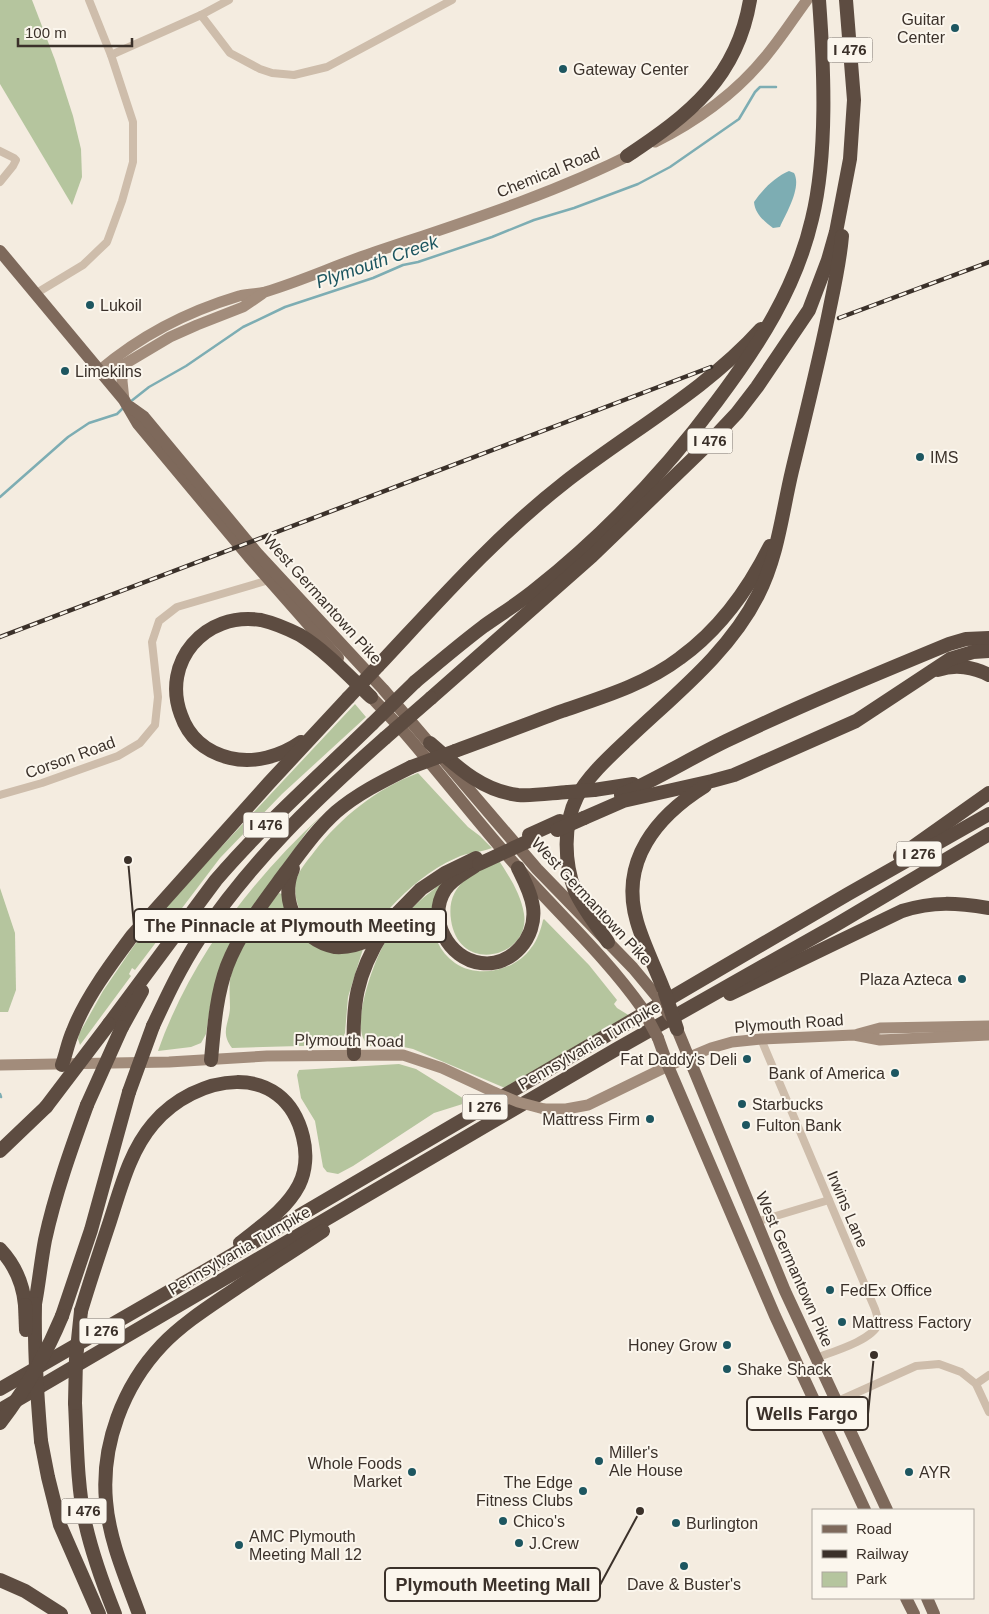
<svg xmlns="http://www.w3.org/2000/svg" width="989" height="1614" font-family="Arial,sans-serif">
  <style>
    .green { fill: #b5c59e }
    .water { fill: #7dadb3 }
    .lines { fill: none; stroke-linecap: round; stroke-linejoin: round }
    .stream { stroke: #7dadb3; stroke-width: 2.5 }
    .minor { stroke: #cebdab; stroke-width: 8 }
    .secondary { stroke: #a28c7b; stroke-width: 11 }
    .primary { stroke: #7e695b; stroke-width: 12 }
    .motorway { stroke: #5d4c41; stroke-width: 14 }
    .rail-casing { stroke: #3b312a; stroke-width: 4.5 }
    .rail { stroke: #fbf6ed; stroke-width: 2.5; stroke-dasharray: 8; stroke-linecap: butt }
    .secondary-bridge { stroke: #a28c7b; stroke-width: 11 }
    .primary-bridge { stroke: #7e695b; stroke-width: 12 }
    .motorway-bridge { stroke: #5d4c41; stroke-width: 14 }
    .poi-dot { fill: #1d5660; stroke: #fbf6ed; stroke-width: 2 }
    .labels { text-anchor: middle; stroke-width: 4; stroke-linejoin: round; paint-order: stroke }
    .shield { fill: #fbf6ed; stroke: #756c64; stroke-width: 1 }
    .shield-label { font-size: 15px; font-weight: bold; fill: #3b312a }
    .poi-label { font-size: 16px; fill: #3b312a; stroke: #fbf6ed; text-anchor: start }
    .street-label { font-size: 16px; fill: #3b312a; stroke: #fbf6ed }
    .water-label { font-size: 18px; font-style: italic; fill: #1d5660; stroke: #fbf6ed }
    .leader { fill: none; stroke: #3b312a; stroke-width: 2 }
    .callout-dot { fill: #3b312a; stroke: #fbf6ed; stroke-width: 2 }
    .callout { fill: #fbf6ed; stroke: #3b312a; stroke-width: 2 }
    .callout-label { font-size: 18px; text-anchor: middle; font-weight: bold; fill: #3b312a }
  </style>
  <rect width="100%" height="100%" fill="#f4ece0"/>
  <g class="green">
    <polygon points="0,0 32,0 55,60 73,116 81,149 82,177 72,205 0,84"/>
    <polygon points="355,704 366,717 282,794 220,858 135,970 132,968 129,974 131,976 80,1045 78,1039 79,1034 103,991 133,947 165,907"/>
    <path d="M418 773 468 827 480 836 492 848C480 853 468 852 456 858 430 869 409 888 390 908 379 920 370 935 353 938 336 942 319 937 308 924 299 913 293 896 296 881 299 870 307 861 314 852 341 817 376 789 418 773Z"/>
    <path d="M321 816 308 830 253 908 210 1007 206 1034 201 1043 191 1047 158 1051C190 960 251 881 321 816Z"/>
    <path d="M498 859C509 876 521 894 524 914 531 957 459 976 451 920 446 885 472 874 498 859Z"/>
    <path d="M442 883C428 909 428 944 455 963 478 979 515 971 531 948 537 941 541 929 543 920L544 919 589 965 617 1000 614 1004 617 1008 630 1016 505 1088 413 1049 399 1046H370C347 1034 373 965 382 948 386 940 391 932 397 925 409 909 426 895 442 883Z"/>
    <polygon points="0,888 15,933 16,990 8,1012 0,1012"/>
    <path d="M279 893 282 894 296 928 363 949 348 997 345 1033 340 1043 336 1045 232 1048C220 1032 229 1024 230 1008 230 998 229 990 230 980 235 952 261 915 279 893Z"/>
    <polygon points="399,1064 416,1069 469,1102 434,1113 353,1166 338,1174 327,1172 323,1167 315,1121 301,1098 297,1075 299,1070"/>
  </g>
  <path class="water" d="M789 171 794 173C802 187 786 214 780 227L773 228C764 221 755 214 754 202 763 189 775 177 789 171Z"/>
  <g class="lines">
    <g class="stream">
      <polyline points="130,402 149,387 186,366 243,327 285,307 373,278 403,265 418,262 492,237 534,220 574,208 638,184 670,167 739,119 755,92 760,87 776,87"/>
      <polyline points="0,497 68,437 89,423 117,414 124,407"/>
      <polyline points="0,1094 1,1097"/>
    </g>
    <g class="minor">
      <polyline points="201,15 230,53 260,69 272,73 294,75 327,67 452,0"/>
      <polyline points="111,55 201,15 229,0"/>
      <polyline points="0,151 14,158 16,160 13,166 0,182"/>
      <polyline points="35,294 83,265 107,242 122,201 133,162 133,122 111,55 89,0"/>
      <polyline points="0,795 42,783 118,756 140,743 155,725 158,697 152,642 159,621 177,607 269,580"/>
      <path d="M761 1039 875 1309C876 1313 879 1319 878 1324 873 1340 832 1352 816 1358"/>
      <polyline points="756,1222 829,1200"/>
      <polyline points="976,1384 989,1375"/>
      <polyline points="818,1410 916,1366 939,1364 961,1372 976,1384 989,1412"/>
    </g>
    <g class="secondary">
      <path d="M655 142C697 121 736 93 766 56 781 38 793 19 807 0"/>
      <polyline points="123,365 122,381 124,400"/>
      <path d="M100 370C140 336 189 311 239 296 248 294 257 294 265 292 302 281 336 265 372 253 461 223 551 195 634 153"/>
      <polyline points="101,370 123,365 170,337 197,325 243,307 262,294"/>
      <polyline points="858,1034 880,1028 989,1026"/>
      <polyline points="0,1065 169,1062 267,1056 403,1055 442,1068 496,1093"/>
      <polyline points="544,1109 566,1109 588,1105 668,1066 711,1048 732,1042 761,1039 854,1035 880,1040 989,1035"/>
    </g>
    <g class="primary">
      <polyline points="0,251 124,400 138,424 249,557 338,658"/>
      <polyline points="130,407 144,417 257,553 383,689 537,869 633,968 658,998"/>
      <path d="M365 690C378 705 392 718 404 732 443 777 479 824 519 869 560 915 606 957 642 1008"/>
      <polyline points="677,1029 785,1291 887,1510"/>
      <polyline points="658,1038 668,1066 775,1316 865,1510"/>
      <polyline points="906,1598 914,1614"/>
      <polyline points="927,1598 934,1614"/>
    </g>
    <g class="motorway">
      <path d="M627 156C689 115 737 78 750 0"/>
      <path d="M378 666C438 602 495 537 564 483 629 432 705 391 761 329"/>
      <path d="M938 670C955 664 974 667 989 675"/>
      <path d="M415 682C438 663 460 644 484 626 501 614 519 603 536 589 604 535 665 471 717 401 759 345 796 288 812 219 828 154 824 67 819 0"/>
      <polyline points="431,698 592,556 705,447 737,413 757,387 809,310 828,260 836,232 850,159 854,100 846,0"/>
      <path d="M301 742C281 756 254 764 230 758 206 752 189 738 181 715 161 662 205 611 261 620 274 623 288 629 300 635 326 651 349 676 371 697"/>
      <path d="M430 743C456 766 482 791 518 795 535 796 552 793 568 792"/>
      <path d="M455 751C491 738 527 724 562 711 603 697 646 684 680 658 719 630 749 588 770 546"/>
      <polyline points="594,790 633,784"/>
      <path d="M621 795C657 779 691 758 726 741 799 706 874 675 949 644L966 639 989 638"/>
      <polyline points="584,818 623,801 712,781 734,775 856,721 950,659 973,652 989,651"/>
      <polyline points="529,835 560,821"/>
      <polyline points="900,856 989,793"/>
      <path d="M475 866C465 873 452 879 445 890 427 918 448 959 481 963 512 967 537 937 533 907 531 893 524 880 518 868"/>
      <path d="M293 869C278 901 300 941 335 947 349 948 361 944 373 938L421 889 445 873 476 858"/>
      <path d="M608 942C597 926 583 909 575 891 564 862 563 825 577 797 587 777 610 756 627 740 673 696 729 653 758 595 778 556 782 513 792 471 805 417 819 362 830 307 835 283 840 260 842 236"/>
      <path d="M665 993C656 969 644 946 637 922 619 861 657 816 705 786"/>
      <path d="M730 994 902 911C934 901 957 903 989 908"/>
      <path d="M109 1024 216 880C264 824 320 775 372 724"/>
      <path d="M153 1026C167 996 181 966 199 939 251 861 316 799 385 738"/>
      <polyline points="122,1027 142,991"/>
      <path d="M354 1054C352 1005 356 975 383 932"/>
      <path d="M211 1060C214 1028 216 996 227 966 240 932 263 903 285 873 301 852 316 830 336 812 358 793 385 780 411 767"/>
      <path d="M62 1065C66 1054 68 1042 73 1031 85 999 111 964 132 936L269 783 348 698"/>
      <polyline points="0,1151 46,1107"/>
      <path d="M0 1249C15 1265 23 1283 25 1305"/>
      <path d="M35 1304C39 1283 41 1261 45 1240 55 1194 71 1149 87 1105"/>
      <path d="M81 1311C90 1281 100 1251 110 1221 121 1187 130 1151 153 1124 195 1074 284 1058 303 1137 307 1153 306 1171 299 1185 286 1210 261 1226 240 1243"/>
      <polyline points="62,1316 91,1230 129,1092"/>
      <polyline points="0,1389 203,1272 848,894 989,814"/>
      <path d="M75 1403C77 1441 77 1485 85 1522 92 1554 103 1584 115 1614"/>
      <polyline points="0,1410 615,1050 834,926 989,834"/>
      <polyline points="41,1441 48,1477 60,1525 99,1614"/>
      <polyline points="0,1580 25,1591 61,1614"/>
      <path d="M139 1614C126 1578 109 1540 106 1501 101 1445 123 1386 162 1345 184 1322 212 1305 238 1287 266 1268 295 1250 323 1231"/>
    </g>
    <defs>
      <g id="rail">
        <polyline points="839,318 989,262"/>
        <polyline points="0,637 711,367"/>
      </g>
    </defs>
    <use href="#rail" class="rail-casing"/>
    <use href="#rail" class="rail"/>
    <polyline class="secondary-bridge" points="496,1093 518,1102 544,1109"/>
    <g class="primary-bridge">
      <polyline points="658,998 670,1016"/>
      <polyline points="642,1008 658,1038"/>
    </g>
    <g class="motorway-bridge">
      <polyline points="348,698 378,666"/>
      <polyline points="372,724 415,682"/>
      <polyline points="385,738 431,698"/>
      <polyline points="411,767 455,751"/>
      <polyline points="568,792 594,790"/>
      <polyline points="557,830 584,818"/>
      <polyline points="479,864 533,839"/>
      <polyline points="665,993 677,1029"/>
      <polyline points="129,1092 153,1026"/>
      <polyline points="87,1105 122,1027"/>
      <polyline points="46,1107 109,1024"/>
      <path d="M35 1304C34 1350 37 1395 41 1441"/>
      <polyline points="25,1305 26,1330"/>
      <polyline points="75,1403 76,1359 81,1311"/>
      <path d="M0 1423C25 1390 46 1355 62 1316"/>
    </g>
  </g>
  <g class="poi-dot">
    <circle cx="955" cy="28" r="5"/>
    <circle cx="563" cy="69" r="5"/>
    <circle cx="90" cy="305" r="5"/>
    <circle cx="65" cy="371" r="5"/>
    <circle cx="920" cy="457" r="5"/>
    <circle cx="962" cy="979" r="5"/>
    <circle cx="747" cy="1059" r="5"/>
    <circle cx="895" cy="1073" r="5"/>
    <circle cx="742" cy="1104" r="5"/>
    <circle cx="650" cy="1119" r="5"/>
    <circle cx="746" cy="1125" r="5"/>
    <circle cx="830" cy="1290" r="5"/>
    <circle cx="842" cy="1322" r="5"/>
    <circle cx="727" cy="1345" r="5"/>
    <circle cx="727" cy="1369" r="5"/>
    <circle cx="599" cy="1461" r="5"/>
    <circle cx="412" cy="1472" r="5"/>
    <circle cx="909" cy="1472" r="5"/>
    <circle cx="583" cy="1491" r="5"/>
    <circle cx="503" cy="1521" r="5"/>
    <circle cx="676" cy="1523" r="5"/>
    <circle cx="519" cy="1543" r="5"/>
    <circle cx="239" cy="1545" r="5"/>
    <circle cx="684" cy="1566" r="5"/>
  </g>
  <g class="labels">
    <g class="shield">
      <rect x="827.5" y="37.5" width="45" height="25" rx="4"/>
      <rect x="687.5" y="428.5" width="45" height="25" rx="4"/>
      <rect x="243.5" y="812.5" width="45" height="25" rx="4"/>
      <rect x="896.5" y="841.5" width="45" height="25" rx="4"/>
      <rect x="462.5" y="1094.5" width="45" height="25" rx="4"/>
      <rect x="79.5" y="1318.5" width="45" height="25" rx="4"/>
      <rect x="61.5" y="1498.5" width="45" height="25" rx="4"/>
    </g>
    <g class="shield-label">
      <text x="850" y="55">I 476</text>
      <text x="710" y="446">I 476</text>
      <text x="266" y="830">I 476</text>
      <text x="919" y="859">I 276</text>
      <text x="485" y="1112">I 276</text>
      <text x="102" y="1336">I 276</text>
      <text x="84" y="1516">I 476</text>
    </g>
    <g class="poi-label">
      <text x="945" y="25" text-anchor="end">Guitar<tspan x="945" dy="18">Center</tspan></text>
      <text x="573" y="75">Gateway Center</text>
      <text x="100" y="311">Lukoil</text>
      <text x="75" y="377">Limekilns</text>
      <text x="930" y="463">IMS</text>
      <text x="952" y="985" text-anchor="end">Plaza Azteca</text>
      <text x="737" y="1065" text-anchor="end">Fat Daddy's Deli</text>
      <text x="885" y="1079" text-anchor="end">Bank of America</text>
      <text x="752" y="1110">Starbucks</text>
      <text x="640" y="1125" text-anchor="end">Mattress Firm</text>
      <text x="756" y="1131">Fulton Bank</text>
      <text x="840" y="1296">FedEx Office</text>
      <text x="852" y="1328">Mattress Factory</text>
      <text x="717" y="1351" text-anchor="end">Honey Grow</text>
      <text x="737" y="1375">Shake Shack</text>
      <text x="609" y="1458">Miller's<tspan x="609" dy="18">Ale House</tspan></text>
      <text x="402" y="1469" text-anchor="end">Whole Foods<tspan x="402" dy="18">Market</tspan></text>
      <text x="919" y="1478">AYR</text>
      <text x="573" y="1488" text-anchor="end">The Edge<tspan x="573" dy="18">Fitness Clubs</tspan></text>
      <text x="513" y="1527">Chico's</text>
      <text x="686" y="1529">Burlington</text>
      <text x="249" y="1542">AMC Plymouth<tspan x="249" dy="18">Meeting Mall 12</tspan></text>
      <text x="529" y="1549">J.Crew</text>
      <text x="684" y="1590" text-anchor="middle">Dave &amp; Buster's</text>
    </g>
    <g class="street-label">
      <text transform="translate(548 172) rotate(-22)" y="6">Chemical Road</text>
      <text transform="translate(323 599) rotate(48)" y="6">West Germantown Pike</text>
      <text transform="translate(70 757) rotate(-20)" y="6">Corson Road</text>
      <text transform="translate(592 901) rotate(47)" y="6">West Germantown Pike</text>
      <text transform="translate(789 1023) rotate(-4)" y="6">Plymouth Road</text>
      <text transform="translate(349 1040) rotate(1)" y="6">Plymouth Road</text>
      <text transform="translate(589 1045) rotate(-30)" y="6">Pennsylvania Turnpike</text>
      <text transform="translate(848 1209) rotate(67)" y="6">Irwins Lane</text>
      <text transform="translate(239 1250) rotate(-30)" y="6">Pennsylvania Turnpike</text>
      <text transform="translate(795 1269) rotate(66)" y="6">West Germantown Pike</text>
    </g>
    <g class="water-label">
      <text transform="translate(377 262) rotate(-19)" y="6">Plymouth Creek</text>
    </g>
  </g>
  <path class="leader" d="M128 860L134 926M874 1355L868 1414M640 1511L600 1585"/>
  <g class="callout-dot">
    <circle cx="128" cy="860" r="5"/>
    <circle cx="874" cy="1355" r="5"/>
    <circle cx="640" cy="1511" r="5"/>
  </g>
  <g class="callout">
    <rect x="134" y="909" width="312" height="33" rx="5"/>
    <rect x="747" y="1397" width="121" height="33" rx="5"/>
    <rect x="385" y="1568" width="215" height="33" rx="5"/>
  </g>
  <g class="callout-label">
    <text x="290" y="932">The Pinnacle at Plymouth Meeting</text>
    <text x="807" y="1420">Wells Fargo</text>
    <text x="493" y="1591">Plymouth Meeting Mall</text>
  </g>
  <rect x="812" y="1509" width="162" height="90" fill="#fbf6ed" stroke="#aea79f"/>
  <rect x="822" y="1525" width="25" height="8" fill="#7e695b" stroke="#aea79f"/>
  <text x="856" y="1534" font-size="15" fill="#3b312a">Road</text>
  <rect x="822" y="1550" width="25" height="8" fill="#3b312a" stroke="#aea79f"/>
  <text x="856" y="1559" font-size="15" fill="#3b312a">Railway</text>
  <rect x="822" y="1572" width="25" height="15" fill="#b5c59e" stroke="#aea79f"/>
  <text x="856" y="1584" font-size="15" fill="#3b312a">Park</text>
  <path d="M18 38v8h114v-8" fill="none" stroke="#3b312a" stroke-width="2.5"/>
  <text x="25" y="38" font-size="15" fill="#3b312a" stroke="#fbf6ed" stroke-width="4" paint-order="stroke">100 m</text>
</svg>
